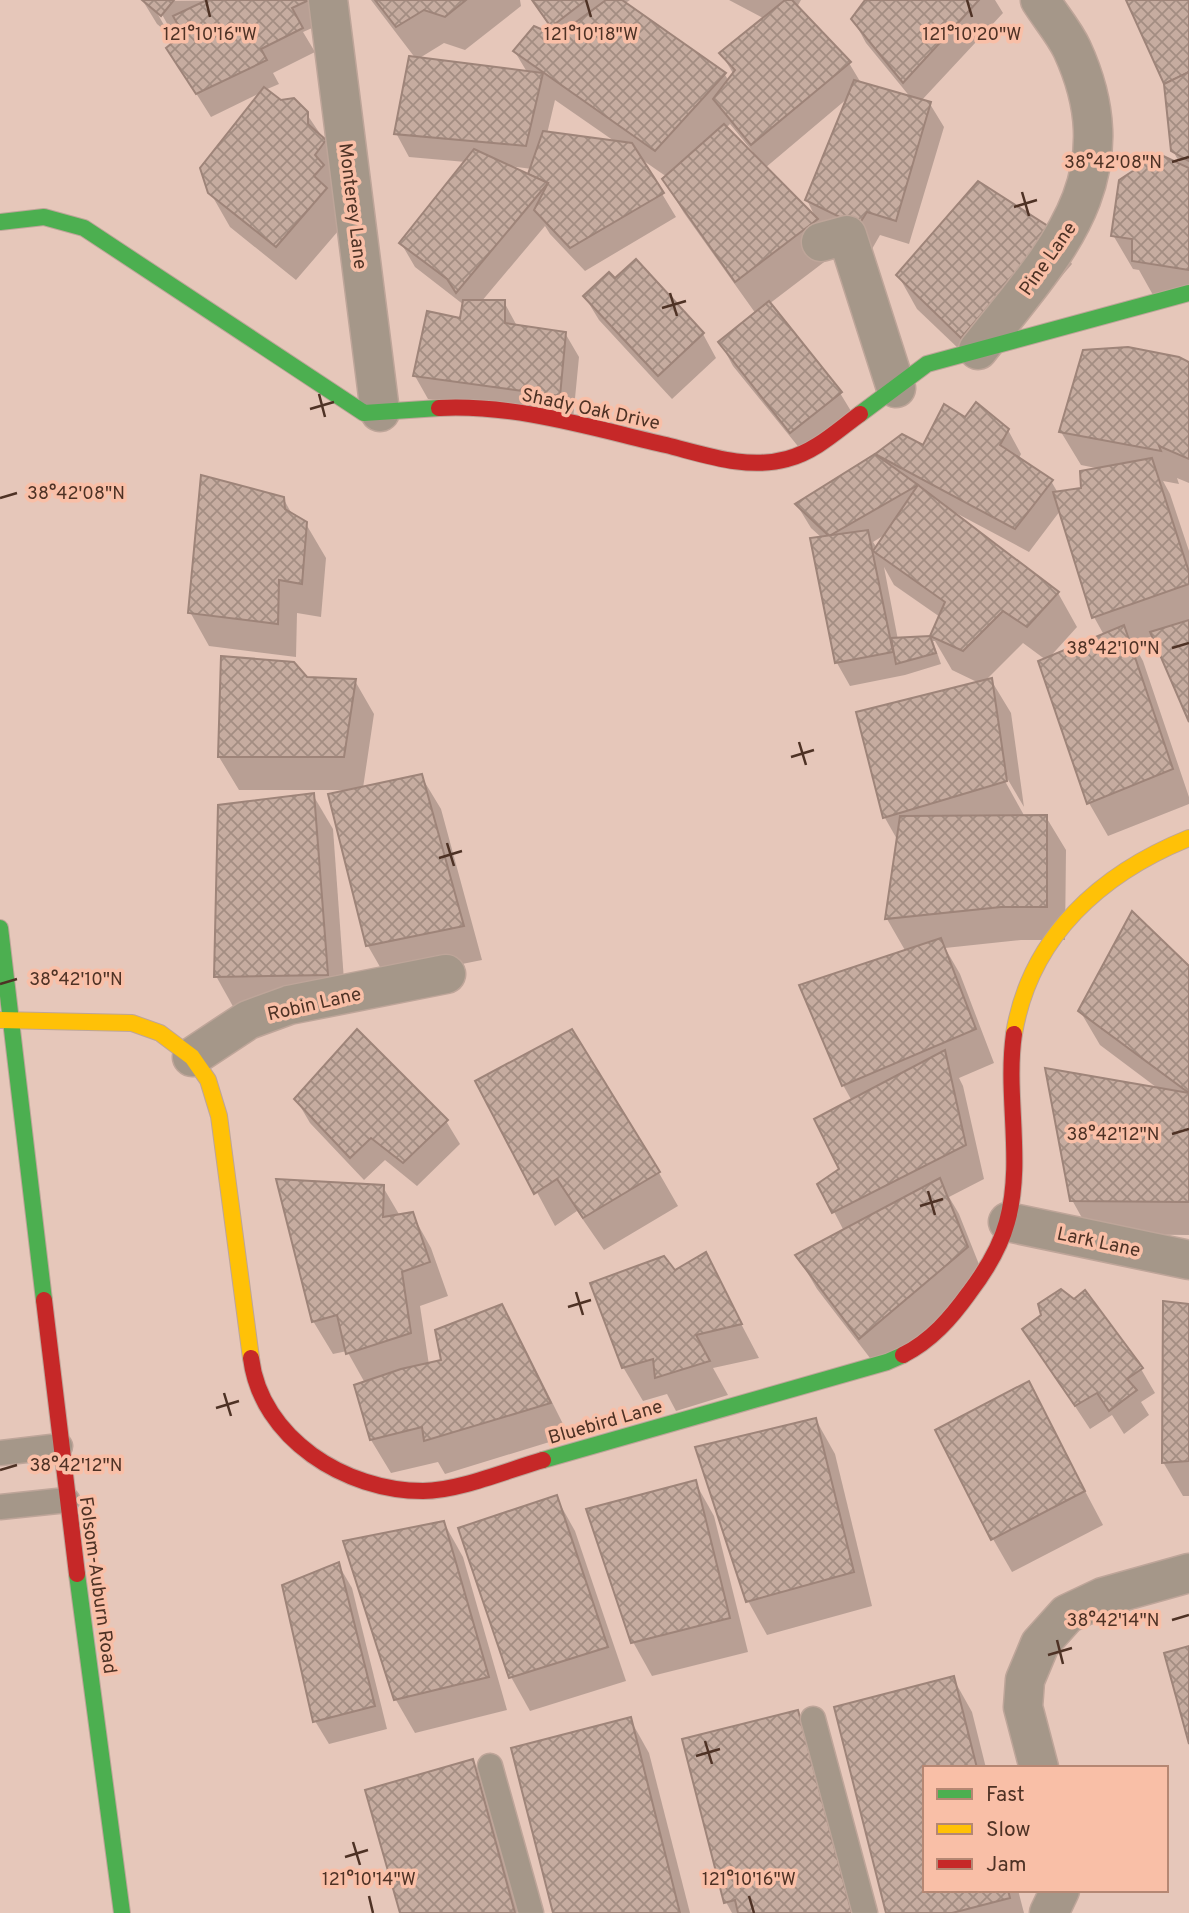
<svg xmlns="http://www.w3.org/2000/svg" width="1189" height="1913" font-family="Overpass,sans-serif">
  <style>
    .shadow { fill: #0003; fill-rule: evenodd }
    .building { fill: url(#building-cross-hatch); stroke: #9e8479; stroke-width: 2 }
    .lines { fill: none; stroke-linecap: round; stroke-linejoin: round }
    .lane-casing { stroke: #bea599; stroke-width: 27 }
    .street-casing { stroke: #bea599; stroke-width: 41 }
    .fast-casing { stroke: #bea599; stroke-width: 18 }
    .slow-casing { stroke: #bea599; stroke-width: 18 }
    .jam-casing { stroke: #bea599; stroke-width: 18 }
    .lane { stroke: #a59789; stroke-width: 24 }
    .street { stroke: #a59789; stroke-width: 38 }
    .fast { stroke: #4caf50; stroke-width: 16 }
    .slow { stroke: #ffc107; stroke-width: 16 }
    .jam { stroke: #c62828; stroke-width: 16 }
    .ticks { fill: none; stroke: #4e3225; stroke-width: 2.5 }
    .labels { text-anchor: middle; stroke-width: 7; stroke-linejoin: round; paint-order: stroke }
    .street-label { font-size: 19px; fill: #4e3225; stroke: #f9bfa7 }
    .ticks-label { font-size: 18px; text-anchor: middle; fill: #4e3225; stroke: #f9bfa7; stroke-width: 7; stroke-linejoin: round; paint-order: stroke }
  </style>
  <defs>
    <pattern id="building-cross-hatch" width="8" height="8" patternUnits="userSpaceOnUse" patternTransform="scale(1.75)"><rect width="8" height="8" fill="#c6aca0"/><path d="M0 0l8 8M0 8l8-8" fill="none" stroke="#a38d82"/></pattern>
  </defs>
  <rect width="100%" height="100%" fill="#e6c7ba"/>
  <g class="shadow">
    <polygon points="307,0 319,25 303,32 315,52 273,73 279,84 265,90 281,102 306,113 325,141 344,175 345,223 296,280 230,227 210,192 262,92 211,117 182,71 185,34 183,29 175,38 159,9 156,11 169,34 157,24 143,1"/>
    <path d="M371 0H520L521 6 465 50 444 43 418 59 527 72 515 52 558 39 532 0H630L624 4 725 75 729 81 734 75 721 53 765 19 729 0H801L797 7 849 63 861 83 911 98 866 43 853 19 868 0H995L1003 13 921 101 930 104 944 127 909 244 880 235 872 249 818 223 836 253 769 304 840 393 854 416 805 455 733 366 720 342 756 314 684 213 664 180 667 177 641 159 676 217 585 271 550 234 545 226 481 302H504L517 326 565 333 579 357 573 419 428 399 415 376 462 320 464 305 415 267 401 243 466 162 409 157 396 133 416 59ZM848 98 807 200 817 221 765 168ZM555 100 617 143 547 134ZM730 124 753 152 751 153 726 128ZM509 166 532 169 529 176Z"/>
    <polygon points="1128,0 1189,0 1189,300 1153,295 1139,270 1133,269 1113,235 1182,167 1173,151 1166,84"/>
    <polygon points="1052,231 1072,264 981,370 917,309 898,275"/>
    <polygon points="636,262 703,334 716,358 672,399 599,320 585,297 615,281"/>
    <path d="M1189 364V483L1177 478 1179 484 1163 481 1170 494 1189 551V717L1153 636 1133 643 1143 661 1189 797V804L1108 836 1089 803 1046 660 1023 643 985 681 991 680 1011 713 1024 807 1004 773 1001 774 1025 817H1046L1066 850 1065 940H1021L945 948 960 974 994 1063 959 1078 963 1086 984 1179 949 1197 959 1214 986 1282 880 1371 817 1289 797 1255 844 1231 820 1185 841 1170 852 1101 843 1085 906 952 887 919 898 841 885 818 858 713 979 683 952 670 935 641H933L941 664 905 675 850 686 837 663 822 538 811 528 797 505 876 456 902 436 923 447 965 419 1008 430 1021 454 1018 460 1051 481 1058 493 1083 489 1101 469 1081 465 1061 432ZM1060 511 1094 617 1104 635 1048 659 1077 627 1058 593 955 515 956 513 1029 552ZM886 534 877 548 873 542ZM884 567 894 585 940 617 931 638 898 640Z"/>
    <polygon points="283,498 293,516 306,524 326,558 321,617 297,613 296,657 209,646 190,612"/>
    <polygon points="306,679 355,681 374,714 363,788 421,776 441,809 482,960 387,979 368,946 330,795 345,790 239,790 219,757"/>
    <polygon points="313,795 333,829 346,1008 235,1010 216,976"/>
    <polygon points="1189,969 1189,1235 1091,1234 1072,1200 1160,1090 1100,1045 1080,1011"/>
    <polygon points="478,1082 659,1173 678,1206 604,1250 577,1211 555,1226"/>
    <polygon points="296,1099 446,1121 460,1144 417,1186 385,1160 364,1180 310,1123"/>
    <polygon points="383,1187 400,1216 412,1214 431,1248 448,1296 420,1306 429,1365 443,1362 501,1306 521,1340 569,1436 445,1474 438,1462 391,1473 371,1440 356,1387 365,1383 347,1351 333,1354 313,1321"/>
    <polygon points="705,1255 759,1358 713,1368 728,1395 676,1411 667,1394 643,1401 623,1367 674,1272"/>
    <polygon points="1084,1292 1141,1369 1155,1393 1141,1402 1149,1415 1124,1434 1112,1415 1090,1429 1024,1329 1074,1301"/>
    <polygon points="1189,1305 1189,1496 1183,1496 1163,1462"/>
    <polygon points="1028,1383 1103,1525 1012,1572 993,1539"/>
    <polygon points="816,1420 835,1454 872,1606 767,1635 748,1601"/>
    <polygon points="695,1482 714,1516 748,1652 652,1676 633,1642"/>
    <polygon points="556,1497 575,1531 626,1681 530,1711 511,1677"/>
    <polygon points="444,1523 463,1557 507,1710 415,1733 396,1700"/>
    <polygon points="338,1564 352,1588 387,1729 329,1744 315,1721"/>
    <polygon points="953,1678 972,1712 986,1768 925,1768 925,1890 1018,1890 1024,1913 888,1913 836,1708"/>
    <polygon points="797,1712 816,1745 861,1913 732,1913 726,1902"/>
    <polygon points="630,1719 649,1753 690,1913 555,1913"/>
    <polygon points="473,1761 492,1795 524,1913 402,1913"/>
  </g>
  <g class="building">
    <polygon points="142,0 174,0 161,16"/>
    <polygon points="207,0 306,0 307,1 292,8 303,28 261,49 267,60 196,94 166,48 183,34 173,16"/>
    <polygon points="375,0 466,0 445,17 424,10 396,27"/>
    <polygon points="532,0 586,0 551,27"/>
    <polygon points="606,0 622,0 726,73 655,151 513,51 534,26 557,36"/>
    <polygon points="785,0 792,0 851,62 751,145 713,99 735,70 719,53"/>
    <polygon points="865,0 979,0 903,83 851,19"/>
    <polygon points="1126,0 1189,0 1189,72 1164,84"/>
    <polygon points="409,56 543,73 526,146 394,134"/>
    <polygon points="1189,72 1189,161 1171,151 1164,84"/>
    <polygon points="854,80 931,102 896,221 867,212 858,226 805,200"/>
    <polygon points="264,87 281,100 294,98 308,112 308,124 326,140 315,155 324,165 314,176 327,188 276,247 208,193 200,168"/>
    <polygon points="724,124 818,219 735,282 662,179"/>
    <polygon points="543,131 632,143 664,193 570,248 534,210 548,183 528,174"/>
    <polygon points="474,149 548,183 456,293 447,279 399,243"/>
    <polygon points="1159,154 1189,168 1189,270 1132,261 1132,239 1111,236 1119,180"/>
    <polygon points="978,181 1054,230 961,338 896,275"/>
    <polygon points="636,259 704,333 658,376 583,296 609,272 615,278"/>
    <polygon points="463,300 505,300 505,323 566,332 560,396 413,376 427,311 460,318"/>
    <polygon points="769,301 842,392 790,433 718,342"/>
    <polygon points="1128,347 1179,357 1189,362 1189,459 1159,446 1161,451 1059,432 1083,350"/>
    <polygon points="976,402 1009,429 1000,445 1053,480 1015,529 875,454 902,434 923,445 944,404 965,417"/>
    <polygon points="875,454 918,485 829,536 795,504"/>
    <polygon points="1152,458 1189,572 1189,584 1092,618 1053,492 1081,488 1080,471"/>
    <polygon points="201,475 284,497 285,509 307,522 302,584 279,580 278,624 188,613"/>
    <polygon points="918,485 1059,592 1027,627 1003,611 963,651 930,636 945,602 873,551"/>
    <polygon points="868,530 893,652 835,663 810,538"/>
    <polygon points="1189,620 1189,722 1150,632"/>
    <polygon points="1124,625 1173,769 1087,804 1038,661"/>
    <polygon points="930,636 936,653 896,664 891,638"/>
    <polygon points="221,656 294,662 307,677 356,679 344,757 218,757"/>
    <polygon points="992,678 1007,781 883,818 856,712"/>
    <polygon points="422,774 464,926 366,946 328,794"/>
    <polygon points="314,793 328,975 214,977 218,805"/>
    <polygon points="1047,815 1047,907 1001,907 885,919 900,816"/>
    <polygon points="1132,911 1189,966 1189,1093 1078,1011"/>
    <polygon points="941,938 976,1029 842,1086 799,985"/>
    <polygon points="357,1029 448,1120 403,1163 371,1138 350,1158 294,1099"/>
    <polygon points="572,1029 660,1172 583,1218 557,1179 534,1194 475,1081"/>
    <polygon points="945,1050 966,1145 832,1213 817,1184 839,1169 814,1119"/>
    <polygon points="1045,1068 1189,1093 1189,1202 1070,1201"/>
    <polygon points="940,1178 968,1247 859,1339 795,1255"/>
    <polygon points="276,1179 384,1185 383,1217 413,1212 430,1262 402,1272 411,1333 346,1354 337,1315 312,1322"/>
    <polygon points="706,1252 742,1324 696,1335 710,1361 655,1378 653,1359 622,1368 590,1283 664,1256 675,1270"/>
    <polygon points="1061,1289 1074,1299 1085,1290 1143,1368 1127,1379 1137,1390 1109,1411 1097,1393 1075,1406 1022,1329 1041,1315 1038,1304"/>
    <polygon points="1163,1301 1189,1304 1189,1461 1162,1463"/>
    <polygon points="502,1304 551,1403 424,1441 422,1427 370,1440 354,1385 401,1369 441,1360 435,1330"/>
    <polygon points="1029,1381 1085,1491 991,1540 935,1430"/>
    <polygon points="816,1418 854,1572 746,1602 695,1447"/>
    <polygon points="696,1480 730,1618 631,1643 586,1509"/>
    <polygon points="557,1495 608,1647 509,1678 458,1528"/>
    <polygon points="444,1521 489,1677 394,1700 343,1541"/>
    <polygon points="339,1562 375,1706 313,1722 282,1585"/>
    <polygon points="1189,1646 1189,1744 1164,1653"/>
    <polygon points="954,1676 977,1768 925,1768 925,1890 1008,1890 1010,1898 952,1913 886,1913 834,1707"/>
    <polygon points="798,1710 852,1913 738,1913 735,1900 724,1903 682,1739"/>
    <polygon points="631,1717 680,1913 553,1913 511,1748"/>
    <polygon points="473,1759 515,1913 400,1913 365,1790"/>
  </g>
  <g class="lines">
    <defs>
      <g id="lane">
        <polyline points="0,1453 60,1446"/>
        <polyline points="0,1507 67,1500"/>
        <polyline points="813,1719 865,1913"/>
        <polyline points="490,1766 531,1913"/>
      </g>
      <g id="street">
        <polyline points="328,0 380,412"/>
        <polyline points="821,242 847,235 896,388"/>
        <path d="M978 350C1053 255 1132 179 1072 49 1064 32 1050 16 1040 0"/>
        <polyline points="192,1057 248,1020 289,1005 446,974"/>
        <polyline points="1008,1222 1189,1260"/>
        <polyline points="1039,1768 1023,1707 1025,1680 1040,1644 1067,1614 1103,1597 1189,1573"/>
        <polyline points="1049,1913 1060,1890"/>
      </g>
      <g id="fast">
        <polyline points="0,222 44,217 84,228 364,413 439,408"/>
        <polyline points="860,414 927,364 1189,293"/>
        <polyline points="0,928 44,1300"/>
        <polyline points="543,1460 887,1362 903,1355"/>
        <polyline points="77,1574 122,1913"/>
      </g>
      <g id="slow">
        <polyline points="0,1020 132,1023 160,1033 192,1057 208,1080 219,1116 251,1358"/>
        <path d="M1014 1034C1030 936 1102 873 1189 838"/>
      </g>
      <g id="jam">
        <path d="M439 408C516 404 592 428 666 445 706 455 747 470 787 459 815 452 838 430 860 414"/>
        <polyline points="44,1300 77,1574"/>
        <path d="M903 1355C931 1341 951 1318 969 1293 985 1272 1000 1248 1007 1222 1024 1161 1005 1096 1014 1034"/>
        <path d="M251 1358C261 1439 346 1491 423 1491 458 1491 508 1470 543 1460"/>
      </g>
    </defs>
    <use href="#lane" class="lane-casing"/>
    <use href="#street" class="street-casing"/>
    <use href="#fast" class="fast-casing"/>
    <use href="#slow" class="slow-casing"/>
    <use href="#jam" class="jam-casing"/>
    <use href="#lane" class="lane"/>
    <use href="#street" class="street"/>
    <use href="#fast" class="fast"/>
    <use href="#slow" class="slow"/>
    <use href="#jam" class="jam"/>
  </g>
  <path class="ticks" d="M206 0 210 17M586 0 591 17M967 0 972 17M1172 162 1189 157M1022 192 1029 216M1014 207 1037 200M670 293 677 316M662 308 686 301M319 394 325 417M310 409 334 402M0 498 17 493M1172 648 1189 643M799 742 806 765M791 757 814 750M447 843 454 866M439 858 462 851M0 984 17 979M1172 1134 1189 1129M928 1191 935 1215M920 1206 943 1199M576 1292 583 1315M568 1307 591 1300M224 1393 231 1416M216 1408 239 1401M0 1470 17 1465M1172 1620 1189 1615M1057 1640 1063 1664M1048 1655 1072 1648M705 1741 712 1764M696 1756 720 1749M353 1842 360 1865M345 1857 368 1850M369 1896 373 1913M749 1896 754 1913"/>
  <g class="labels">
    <g class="street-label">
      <text transform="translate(354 206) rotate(83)" y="7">Monterey Lane</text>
      <text transform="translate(1047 258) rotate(-55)" y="7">Pine Lane</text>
      <text transform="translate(591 408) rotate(12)" y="7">Shady Oak Drive</text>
      <text transform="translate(314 1003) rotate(-13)" y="7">Robin Lane</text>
      <text transform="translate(1099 1241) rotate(12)" y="7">Lark Lane</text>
      <text transform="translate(605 1421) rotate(-16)" y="7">Bluebird Lane</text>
      <text transform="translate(99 1585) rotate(82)" y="7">Folsom-Auburn Road</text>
    </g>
  </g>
  <g class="ticks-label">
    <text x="210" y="40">121°10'16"W</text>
    <text x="591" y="40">121°10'18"W</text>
    <text x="972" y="40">121°10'20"W</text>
    <text x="1113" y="168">38°42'08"N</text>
    <text x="76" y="499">38°42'08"N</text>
    <text x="1113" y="654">38°42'10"N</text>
    <text x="76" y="985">38°42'10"N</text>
    <text x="1113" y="1140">38°42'12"N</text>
    <text x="76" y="1471">38°42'12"N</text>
    <text x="1113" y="1626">38°42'14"N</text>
    <text x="369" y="1885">121°10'14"W</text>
    <text x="749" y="1885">121°10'16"W</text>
  </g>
  <rect x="923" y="1766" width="245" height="126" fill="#f9bfa7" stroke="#b58773" stroke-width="2"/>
  <rect x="937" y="1789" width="35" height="10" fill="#4caf50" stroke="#b58773" stroke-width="2"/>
  <text x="986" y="1801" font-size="21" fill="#4e3225">Fast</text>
  <rect x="937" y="1824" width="35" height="10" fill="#ffc107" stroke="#b58773" stroke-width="2"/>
  <text x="986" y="1836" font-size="21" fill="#4e3225">Slow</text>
  <rect x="937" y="1859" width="35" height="10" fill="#c62828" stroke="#b58773" stroke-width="2"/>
  <text x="986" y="1871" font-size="21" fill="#4e3225">Jam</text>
</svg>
